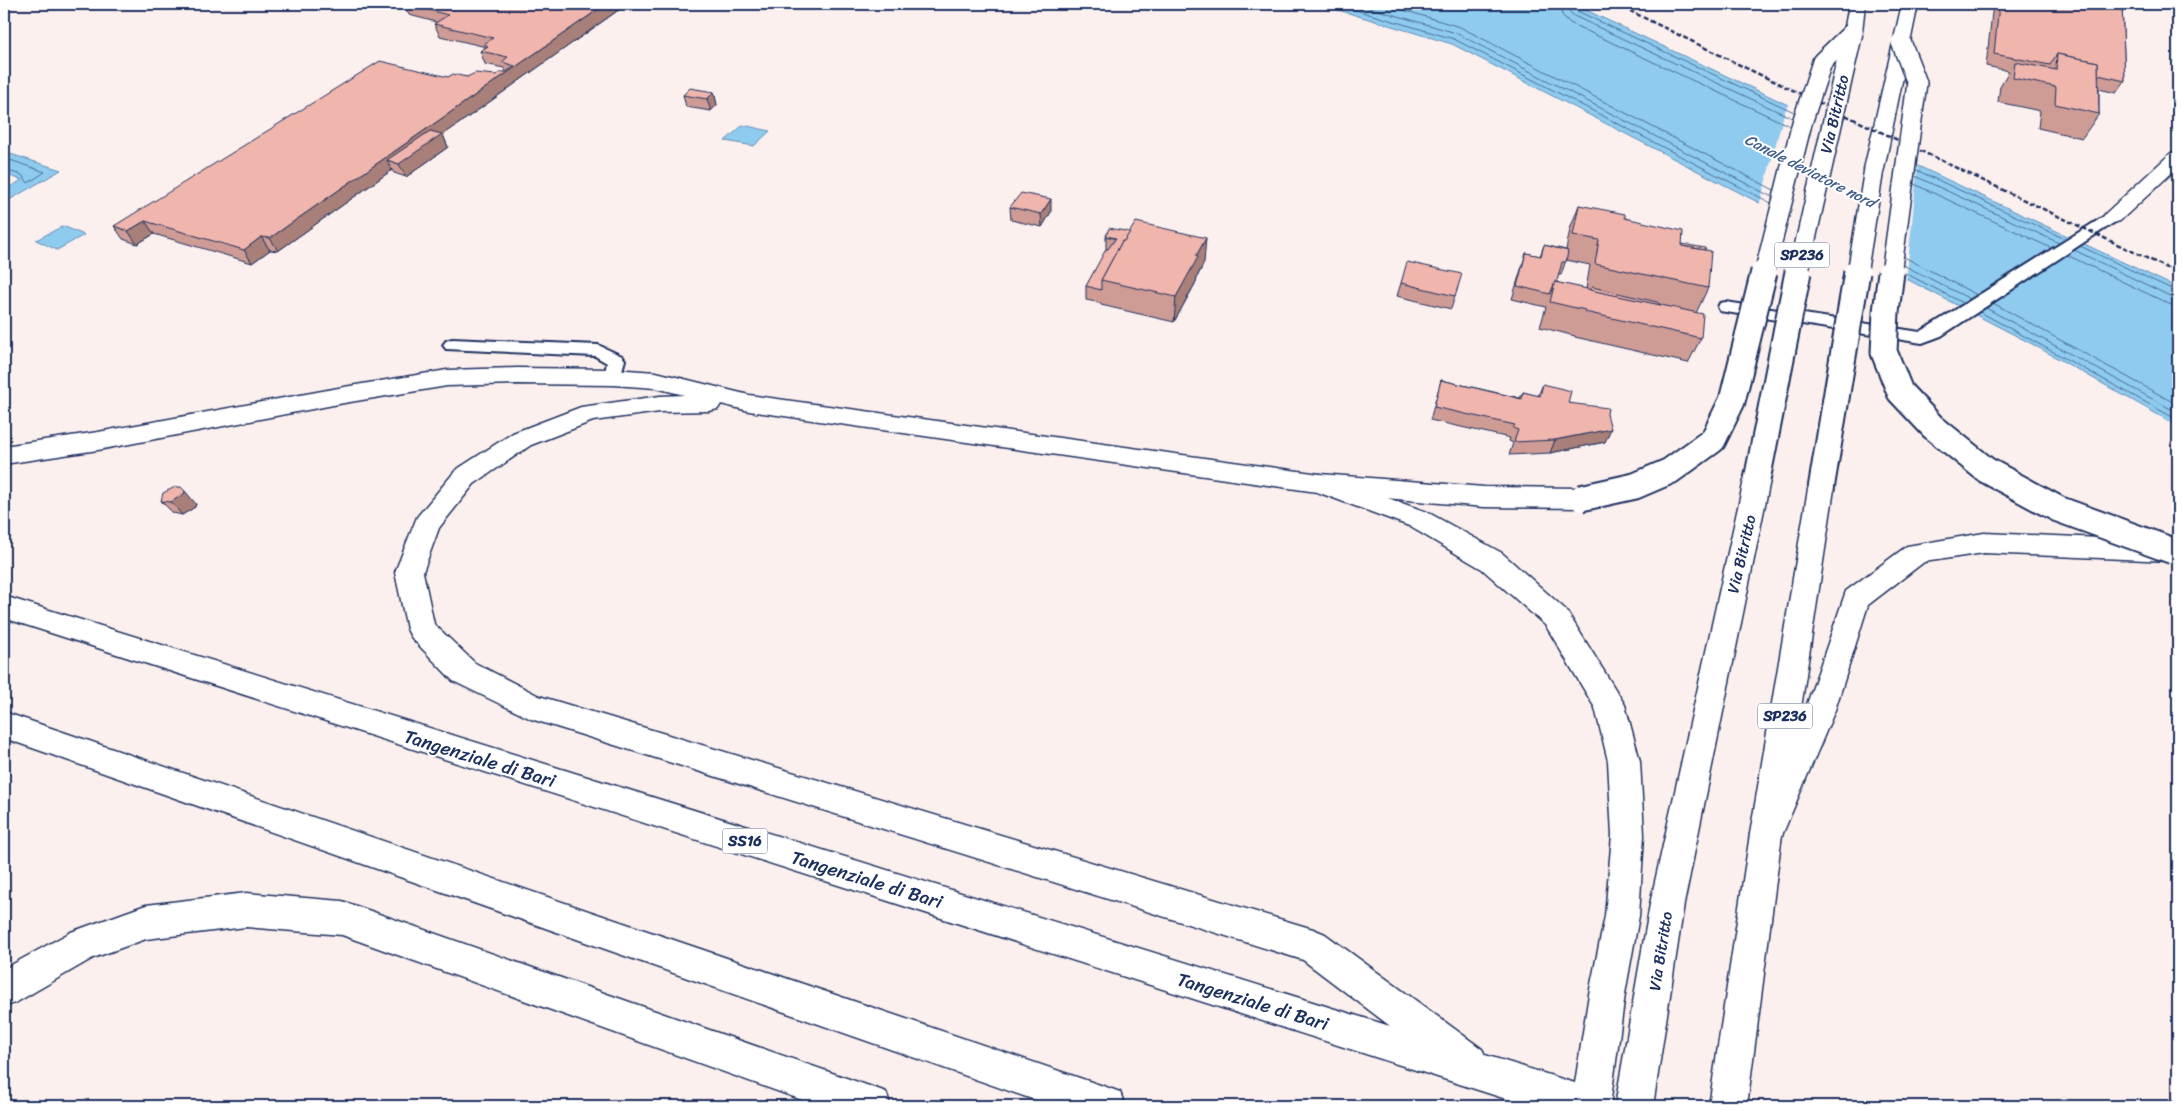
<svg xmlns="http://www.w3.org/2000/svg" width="2182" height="1110" font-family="Sriracha,sans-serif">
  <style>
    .water { fill: #8fcbef; stroke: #618db5 }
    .pier { fill: #fcf0ef }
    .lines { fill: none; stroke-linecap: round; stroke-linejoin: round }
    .shore { stroke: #496d98; stroke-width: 1 }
    .service-casing { stroke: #1b2f5e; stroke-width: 4 }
    .minor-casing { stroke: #1b2f5e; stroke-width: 3 }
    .primary-casing { stroke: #1b2f5e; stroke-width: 3 }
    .trunk-casing { stroke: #1b2f5e; stroke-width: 3 }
    .service { fill: #fff; fill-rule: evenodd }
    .minor { fill: #fff; fill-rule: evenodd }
    .primary { fill: #fff; fill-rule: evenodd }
    .trunk { fill: #fff; fill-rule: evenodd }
    .rail { stroke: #1b2f5e; stroke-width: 2.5; stroke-dasharray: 5 2.5; stroke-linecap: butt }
    .primary-bridge-far1-casing { stroke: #1b2f5e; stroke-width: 22; stroke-linecap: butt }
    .primary-bridge-casing { stroke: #1b2f5e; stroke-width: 29; stroke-linecap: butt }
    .primary-bridge-far1 { stroke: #fff; stroke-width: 19 }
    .primary-bridge { stroke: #fff; stroke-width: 25 }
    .wall { fill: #ce9c95; stroke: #1b2f5e; fill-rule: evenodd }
    .shaded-wall { fill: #a87f79; stroke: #1b2f5e }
    .building { fill: #f0b5ad; stroke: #1b2f5e }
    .labels { text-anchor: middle; stroke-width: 4; stroke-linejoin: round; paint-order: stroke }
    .far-water-label { font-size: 15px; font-style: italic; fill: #3e5e8a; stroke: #fff }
    .shield { fill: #fff; stroke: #5f6d8e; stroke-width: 1 }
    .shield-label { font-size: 15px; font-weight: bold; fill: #1b2f5e }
    .street-label { font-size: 16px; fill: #1b2f5e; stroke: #fff }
    .near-street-label { font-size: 19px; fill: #1b2f5e; stroke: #fff }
  </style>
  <rect width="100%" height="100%" fill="#fcf0ef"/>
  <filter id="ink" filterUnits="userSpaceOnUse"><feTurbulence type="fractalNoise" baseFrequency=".02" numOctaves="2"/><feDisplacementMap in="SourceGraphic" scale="10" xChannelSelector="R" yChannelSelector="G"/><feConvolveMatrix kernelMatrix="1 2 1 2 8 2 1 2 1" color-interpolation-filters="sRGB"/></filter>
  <g filter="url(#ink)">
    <g class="water">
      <polygon points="1318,4 1573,4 2178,288 2178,426 2032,344 1452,44"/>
      <polygon points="743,125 770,131 754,146 725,141"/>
      <polygon points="4,152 61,170 4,203 4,191 22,180 4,174"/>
      <polygon points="63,226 84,235 57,250 36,240"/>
    </g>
    <polygon class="pier" points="1789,102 1918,162 1906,282 1759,206 1784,114"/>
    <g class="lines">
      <g class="shore">
        <polyline points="1335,4 1454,39 1771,203"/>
        <polyline points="1357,4 1456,33 1772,197"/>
        <polyline points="1383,4 1460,27 1774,190"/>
        <polyline points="1560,4 1562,15 1570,23 1790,126"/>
        <polyline points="1567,4 1569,11 1574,16 1792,118"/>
        <polyline points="1573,4 1577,11 1794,112"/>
        <polyline points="4,158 45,172 28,183 22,175 4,170"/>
        <polyline points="1916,170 2065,239"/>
        <polyline points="1915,176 2059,243"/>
        <polyline points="1914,184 2051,248"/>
        <polyline points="2080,246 2178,292"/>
        <polyline points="2074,250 2172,297 2178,298"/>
        <polyline points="2067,255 2169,304 2178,306"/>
        <polyline points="1904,257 1977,295"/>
        <polyline points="1903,265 1970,299"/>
        <polyline points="1905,273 1963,303"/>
        <polyline points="1993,303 2178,405"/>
        <polyline points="1986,308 2178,413"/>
        <polyline points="1980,312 2178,420"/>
      </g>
      <defs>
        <g id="service">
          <polygon points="2113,212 2118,214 2121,217 2118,220 1941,336 1922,343 1726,312 1720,311 1718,307 1720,303 1726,302 1920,332 2108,214"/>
          <polygon points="452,339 598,345 622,356 625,360 619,381 613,383 607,381 604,377 607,363 595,356 446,349 443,345 446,341"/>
        </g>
        <polygon id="minor" points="2178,151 2178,167 2120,221 2113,223 2106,221 2103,217 2106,213 2171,153"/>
        <g id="primary">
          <polygon points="1849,4 1865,4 1862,32 1859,36 1847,36 1844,32"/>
          <polygon points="1902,4 1918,4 1884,169 1881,173 1874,175 1867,173 1864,169"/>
          <polygon points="1757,471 1766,473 1770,480 1684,904 1653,1106 1615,1106 1650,904 1744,480 1748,473"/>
          <polygon points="1320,474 1484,487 1581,488 1590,491 1594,498 1590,505 1581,508 1484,507 1320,492 1311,490 1307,483 1311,476"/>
          <polygon points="1821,479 1830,482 1834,489 1782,834 1747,1106 1709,1106 1750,834 1808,489 1812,482"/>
        </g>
        <g id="trunk">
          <path d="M517 368 613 369 656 372 749 395 1320 474 1427 512 1502 553 1566 610 1625 705 1640 761 1644 835 1639 916 1625 994 1610 1106H1528L4 618V596L1390 1026 1303 960 531 719 453 681 411 637 407 629 395 572 417 517 456 470 513 433 581 407 660 396 684 395 656 388 613 385 517 384 447 386 344 403 98 450 4 464V446L98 432 344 387 447 370ZM721 404 749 411 1317 492 1409 526 1482 569 1546 626 1595 708 1608 761 1612 835 1605 916 1589 994 1575 1083 1485 1055 1482 1049 1325 934 1313 929 539 696 475 663 434 624 423 572 439 528 474 484 531 445 593 421 660 412 709 411 718 409Z"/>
          <polygon points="1984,533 2169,541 2178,543 2178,559 2169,561 1984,553 1924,562 1868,605 1835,710 1778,845 1766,849 1754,845 1750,834 1805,710 1846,591 1907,546"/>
          <polygon points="4,712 1106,1087 1120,1092 1125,1106 1052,1106 4,738"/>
          <polygon points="246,893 342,901 872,1087 886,1092 891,1106 819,1106 342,935 246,927 146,939 93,958 17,1002 4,1007 4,969 71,932 146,905"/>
        </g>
      </defs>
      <use href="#service" class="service-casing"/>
      <use href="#minor" class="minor-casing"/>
      <use href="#primary" class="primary-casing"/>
      <use href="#trunk" class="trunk-casing"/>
      <use href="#service" class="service"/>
      <use href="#minor" class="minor"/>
      <use href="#primary" class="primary"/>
      <use href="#trunk" class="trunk"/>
      <polyline class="rail" points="1616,4 1746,68 2178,273"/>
      <defs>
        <g id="primary-bridge-far1">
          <polyline points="1764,274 1802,123 1822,62 1853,32"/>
          <polyline points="1798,274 1853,32"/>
          <polyline points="1857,274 1874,169"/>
          <polyline points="1891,274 1917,83 1901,42"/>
        </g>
        <g id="primary-bridge">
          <polyline points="1891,272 1886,312 1884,352 1900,392 1933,427 1986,470 2058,509 2173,551"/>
          <polyline points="1757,480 1798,272"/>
          <polyline points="1821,489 1857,272"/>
          <polyline points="1581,498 1635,486 1670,471 1713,440 1732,401 1764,272"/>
        </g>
      </defs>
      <use href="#primary-bridge-far1" class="primary-bridge-far1-casing"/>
      <use href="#primary-bridge" class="primary-bridge-casing"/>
      <use href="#primary-bridge-far1" class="primary-bridge-far1"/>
      <use href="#primary-bridge" class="primary-bridge"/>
    </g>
    <g class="wall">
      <polygon points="404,4 627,4 443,135 448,147 406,177 394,173 392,170 278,251 270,250 252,263 154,234 137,244 123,239 114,226 448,77 467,77 496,75 506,72 504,68 485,64 480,51 486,47 440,36 434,24 436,22 409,15"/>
      <polygon points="1993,4 2122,4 2125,81 2116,93 2099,89 2099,114 2082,138 2038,128 2040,111 1998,102 2000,86 2009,71 1986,66"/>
      <polygon points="714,92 717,105 711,111 686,107 683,95"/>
      <path d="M1579 205 1625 218 1682 244 1708 288 1696 313 1701 338 1688 363 1575 337V336L1540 327 1546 307 1512 299 1526 253 1540 256 1544 245 1566 250 1570 229ZM1566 260 1590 265 1586 289 1558 283 1557 281 1558 275H1561Z"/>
      <polygon points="1010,207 1051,212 1042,227 1011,220"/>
      <polygon points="1106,236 1204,263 1197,277 1196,282 1174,322 1101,305 1101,303 1086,300 1086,286 1108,249 1106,249"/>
      <polygon points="1401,283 1458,287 1451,309 1397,296"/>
      <polygon points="1441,380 1520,398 1523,392 1538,396 1543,384 1568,403 1607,414 1605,442 1550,453 1509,455 1513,443 1509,441 1510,438 1430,420"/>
      <polygon points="161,501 196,504 195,507 182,515 173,513"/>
    </g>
    <g class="shaded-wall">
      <polygon points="606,4 627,4 443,135 448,147 406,177 399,164 387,160 392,170 278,251 270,238"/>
      <polygon points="714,92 717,105 711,111 707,99"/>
      <polygon points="1051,199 1051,212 1042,227 1041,214"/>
      <polygon points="145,221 154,234 137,244 128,231"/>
      <polygon points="261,237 270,250 252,263 244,250"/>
      <polygon points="1206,238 1204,263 1197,277 1196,282 1174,322 1176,297 1196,256"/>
      <polygon points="1611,429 1605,442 1550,453 1555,440"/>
      <polygon points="185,491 196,504 195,507 182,515 171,502"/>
    </g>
    <g class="building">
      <polygon points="406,4 606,4 270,238 261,237 244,250 145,221 128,231 114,226 380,61 448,77 453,74 467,77 475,73 496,75 501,72 506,72 515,66 502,62 508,57 480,51 488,46 484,44 493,38 434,24 448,15"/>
      <polygon points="1999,4 2122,4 2125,81 2098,75 2098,62 2057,54 2050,65 1994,54"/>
      <polygon points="2057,54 2098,62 2099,114 2055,104 2056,87 2013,78 2015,62 2056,70"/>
      <polygon points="690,88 714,92 707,99 683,95"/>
      <polygon points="430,131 442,134 399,164 387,160"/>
      <polygon points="1021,193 1051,199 1041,214 1010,207"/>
      <polygon points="1579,205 1625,214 1625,218 1683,231 1682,246 1711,251 1708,288 1595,264 1599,240 1573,235"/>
      <polygon points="1136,222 1206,238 1196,256 1198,257 1176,297 1101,280 1122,241 1124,241"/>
      <polygon points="1109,228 1130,232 1124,241 1122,241 1101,280 1101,290 1086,286 1106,249 1108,249 1116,238 1106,236"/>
      <polygon points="1682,244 1705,248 1705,250 1682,246"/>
      <polygon points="1544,245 1568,251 1566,262 1562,262 1557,281 1558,283 1555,282 1550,294 1517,286 1526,253 1541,256"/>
      <polygon points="1407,262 1462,274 1455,296 1401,283"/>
      <polygon points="1555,282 1703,314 1701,338 1585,312 1585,310 1550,302"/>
      <polygon points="1592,287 1657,302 1661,305 1590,290"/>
      <polygon points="1441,380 1522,399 1523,392 1540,396 1543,384 1571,391 1568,403 1608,408 1607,414 1611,429 1555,440 1514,442 1518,430 1513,428 1515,425 1434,407"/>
      <polygon points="175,487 181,487 185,491 184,494 171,502 161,501 163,493"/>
    </g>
  </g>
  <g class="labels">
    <g class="far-water-label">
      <text transform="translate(1810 171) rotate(27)" y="5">Canale deviatore nord</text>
    </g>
    <g class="shield">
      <rect x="1774.5" y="242.5" width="55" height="25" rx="4"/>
      <rect x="1757.5" y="703.5" width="55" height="25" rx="4"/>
      <rect x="722.5" y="828.5" width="45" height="25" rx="4"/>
    </g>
    <g class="shield-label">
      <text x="1802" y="260">SP236</text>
      <text x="1785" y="721">SP236</text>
      <text x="745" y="846">SS16</text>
    </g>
    <g class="street-label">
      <text transform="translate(1834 114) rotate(-77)" y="6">Via Bitritto</text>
      <text transform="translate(1741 554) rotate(-77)" y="6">Via Bitritto</text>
      <text transform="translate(1660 951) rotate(-81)" y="6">Via Bitritto</text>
    </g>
    <g class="near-street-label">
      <text transform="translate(480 758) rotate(17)" y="7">Tangenziale di Bari</text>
      <text transform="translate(867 879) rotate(17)" y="7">Tangenziale di Bari</text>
      <text transform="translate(1253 1001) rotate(17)" y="7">Tangenziale di Bari</text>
    </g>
  </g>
  <rect width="2182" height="1110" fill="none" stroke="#fff" stroke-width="20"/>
  <rect x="10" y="10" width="2162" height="1090" fill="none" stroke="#1b2f5e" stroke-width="2" filter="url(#ink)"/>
</svg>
